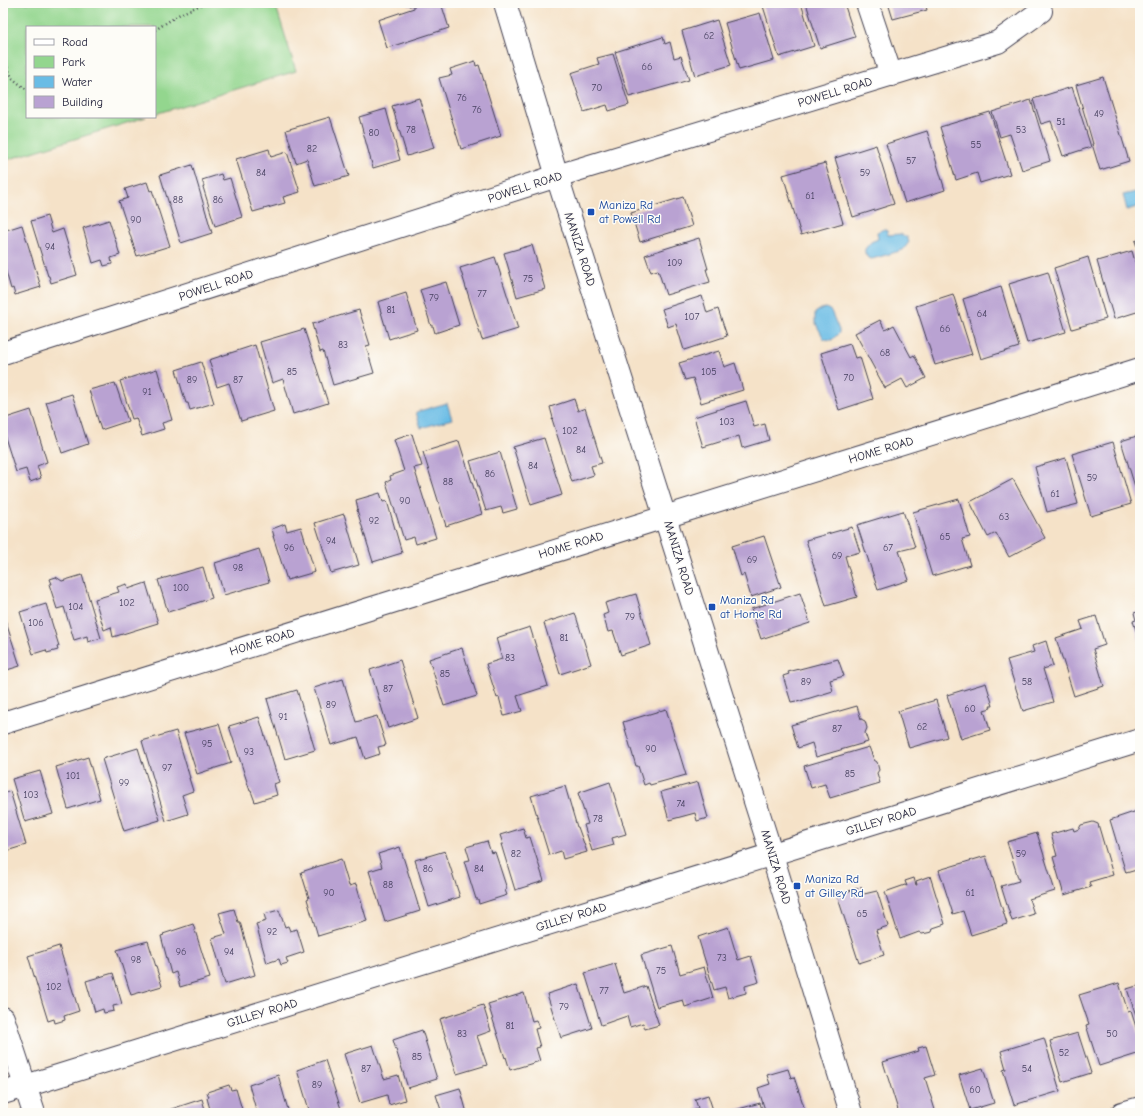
<svg xmlns="http://www.w3.org/2000/svg" width="1143" height="1116" font-family="'Comic Neue',sans-serif">
  <style>
    .green { fill: #93d68e; stroke: #5a7c64 }
    .water { fill: #69bce5; stroke: #466f90 }
    .building { fill: #b9a2d2 }
    .lines { fill: none; stroke-linecap: round; stroke-linejoin: round }
    .minor-casing { stroke: #423f50; stroke-width: 24 }
    .path { stroke: #423f50; stroke-width: 2.5; stroke-dasharray: 1 3; stroke-linecap: butt }
    .minor { stroke: #fff; stroke-width: 22 }
    .transit-dot { fill: #1a4fb4; stroke: #fdfcf7; stroke-width: 1.5 }
    .labels { text-anchor: middle; stroke-width: 3; stroke-linejoin: round; paint-order: stroke }
    .number-label { font-size: 10px; fill: #484261 }
    .street-label { font-size: 12px; fill: #22223b; stroke: #fdfcf7 }
    .transit-label { font-size: 12px; fill: #164399; stroke: #fdfcf7; text-anchor: start }
  </style>
  <rect width="100%" height="100%" fill="#fdfcf7"/>
  <filter id="ink" filterUnits="userSpaceOnUse"><feTurbulence type="fractalNoise" baseFrequency=".025" numOctaves="2"/><feDisplacementMap in="SourceGraphic" scale="8" xChannelSelector="R" yChannelSelector="G"/><feConvolveMatrix kernelMatrix="1 2 1 2 8 2 1 2 1" color-interpolation-filters="sRGB"/></filter>
  <filter id="wash" filterUnits="userSpaceOnUse"><feTurbulence type="fractalNoise" baseFrequency=".012" numOctaves="4" result="noise"/><feDisplacementMap in="SourceGraphic" scale="16" xChannelSelector="R" yChannelSelector="G"/><feGaussianBlur stdDeviation="0.9" result="paint"/><feColorMatrix in="noise" values="0 0 0 0 0 0 0 0 0 0 0 0 0 0 0 0 0 1.4 0 .05"/><feComposite in="paint" operator="in"/></filter>
  <g filter="url(#wash)">
    <rect width="100%" height="100%" fill="#f5e2c8"/>
    <polygon class="green" points="3,3 275,3 296,71 155,114 155,27 27,27 27,117 146,117 3,161"/>
    <g class="water">
      <polygon points="1140,191 1140,206 1127,210 1123,195"/>
      <polygon points="884,229 887,231 888,235 900,234 907,237 909,242 903,250 872,259 868,258 865,253 865,249 871,242 878,239 877,232"/>
      <polygon points="826,308 831,311 839,330 839,333 832,340 824,339 815,322 815,313 821,309"/>
      <polygon points="447,403 452,419 421,428 416,412"/>
    </g>
    <g id="blocks">
      <g class="building">
        <polygon points="408,3 441,3 449,28 387,48 378,20 414,8 414,5 409,6"/>
        <polygon points="762,3 801,3 814,46 779,57"/>
        <polygon points="806,3 844,3 855,37 820,48"/>
        <polygon points="888,3 925,3 927,10 893,19"/>
        <polygon points="760,13 774,60 739,70 725,23"/>
        <polygon points="717,20 731,65 695,76 682,31"/>
        <polygon points="663,37 665,44 670,42 674,58 681,56 689,80 629,97 615,52"/>
        <polygon points="613,54 629,105 609,111 607,105 584,112 571,73 599,64 597,58"/>
        <polygon points="475,61 476,66 479,65 501,136 461,149 439,78 452,75 450,69"/>
        <polygon points="1103,77 1129,161 1100,170 1092,144 1093,144 1076,85"/>
        <polygon points="1072,87 1091,147 1063,156 1051,121 1041,124 1033,99"/>
        <polygon points="419,98 434,148 407,156 392,106"/>
        <polygon points="1031,100 1050,161 1022,170 1010,134 1000,137 992,112"/>
        <polygon points="386,109 400,160 373,168 359,117"/>
        <polygon points="990,112 1010,174 980,183 977,173 956,180 940,127"/>
        <polygon points="330,117 349,176 315,186 307,159 296,163 286,130"/>
        <polygon points="927,131 945,190 905,203 886,144"/>
        <polygon points="876,145 894,204 853,217 835,158"/>
        <polygon points="269,149 271,157 287,152 300,192 283,197 285,203 253,212 236,159"/>
        <polygon points="825,163 843,223 801,235 783,175"/>
        <polygon points="192,165 212,233 181,243 160,175"/>
        <polygon points="221,174 223,180 230,178 242,217 215,226 203,187 204,186 202,180"/>
        <polygon points="147,182 150,191 152,190 170,246 137,256 119,201 128,198 125,189"/>
        <polygon points="683,197 692,226 640,242 631,213"/>
        <polygon points="47,216 52,233 63,229 77,275 51,283 49,276 48,276 31,221"/>
        <polygon points="109,220 120,255 111,258 112,264 104,266 102,260 93,263 83,228"/>
        <polygon points="22,225 41,287 15,295 13,288 11,289 3,261 3,231"/>
        <polygon points="699,238 708,269 706,269 710,282 666,295 658,270 651,272 645,255"/>
        <polygon points="1140,239 1140,255 1135,241"/>
        <polygon points="532,245 545,289 517,297 504,253"/>
        <polygon points="1132,251 1140,279 1140,311 1114,319 1097,261"/>
        <polygon points="495,257 518,329 482,340 460,268"/>
        <polygon points="1088,257 1106,319 1072,329 1054,268"/>
        <polygon points="1048,272 1066,332 1027,343 1009,284"/>
        <polygon points="446,282 459,325 435,333 433,326 431,326 420,290"/>
        <polygon points="1001,287 1019,347 981,359 963,299"/>
        <polygon points="406,293 417,330 389,339 378,302"/>
        <polygon points="953,294 972,354 935,365 916,306"/>
        <polygon points="702,296 707,313 718,309 727,336 684,350 676,324 668,327 662,309"/>
        <polygon points="359,310 370,345 366,346 374,373 333,385 323,351 320,352 312,324"/>
        <polygon points="880,320 885,330 894,325 911,357 914,355 926,378 907,388 902,379 885,388 855,333"/>
        <polygon points="304,329 328,403 293,414 283,379 272,383 260,342"/>
        <polygon points="850,344 855,358 860,357 873,399 839,410 821,353"/>
        <polygon points="255,345 274,411 241,421 229,383 217,387 209,360"/>
        <polygon points="719,351 724,367 735,363 743,390 701,403 693,378 685,380 679,363"/>
        <polygon points="201,362 214,403 190,410 188,403 186,403 176,370"/>
        <polygon points="157,369 172,420 162,423 164,429 142,436 136,418 132,419 120,381"/>
        <polygon points="115,383 128,421 101,430 89,390"/>
        <polygon points="72,394 88,444 62,453 46,402"/>
        <polygon points="574,399 578,411 585,408 602,463 591,466 594,475 572,482 552,419 553,418 550,407"/>
        <polygon points="746,401 754,427 765,424 769,440 742,448 739,436 703,447 694,417"/>
        <polygon points="31,410 47,462 37,466 41,478 30,482 26,469 16,472 3,431 3,419"/>
        <polygon points="412,434 422,466 414,468 436,538 416,544 414,537 404,540 386,482 391,480 390,476 404,471 394,440"/>
        <polygon points="1140,435 1140,503 1121,441"/>
        <polygon points="544,438 562,495 531,505 513,447"/>
        <polygon points="459,441 482,514 446,526 423,452"/>
        <polygon points="1113,442 1131,504 1091,516 1072,454"/>
        <polygon points="500,452 517,509 503,513 501,507 486,511 470,461"/>
        <polygon points="1066,458 1078,504 1047,512 1035,467"/>
        <polygon points="1013,479 1045,538 1009,557 996,533 988,537 970,502"/>
        <polygon points="380,493 383,502 387,501 402,553 373,562 357,510 358,509 356,500"/>
        <polygon points="959,499 970,537 962,539 970,565 932,576 913,512"/>
        <polygon points="903,511 915,547 899,551 909,580 878,590 857,525"/>
        <polygon points="344,514 359,565 331,573 315,523"/>
        <polygon points="285,524 287,531 301,527 315,572 287,580 273,536 274,536 272,529"/>
        <polygon points="852,527 860,552 845,556 857,597 826,606 806,540"/>
        <polygon points="764,536 781,587 751,597 744,574 741,576 732,546"/>
        <polygon points="259,549 269,582 224,595 215,563"/>
        <polygon points="203,567 212,598 168,612 158,580"/>
        <polygon points="82,575 101,638 88,642 87,636 74,640 64,607 57,609 49,584 52,584 50,579 56,577 62,581"/>
        <polygon points="146,583 158,623 113,637 111,627 104,630 95,599 119,592 117,587 127,584 128,589"/>
        <polygon points="800,593 810,623 761,639 751,609"/>
        <polygon points="636,594 651,645 621,655 613,631 608,632 603,615 608,613 605,603"/>
        <polygon points="46,604 59,646 57,647 58,650 47,653 46,650 33,654 20,612"/>
        <polygon points="1140,611 1140,643 1133,621 1136,620 1134,613"/>
        <polygon points="575,613 591,664 560,674 544,623"/>
        <polygon points="4,616 20,666 7,670 4,663 3,663 3,617"/>
        <polygon points="1096,616 1105,645 1093,649 1104,686 1074,696 1056,638 1083,629 1080,621"/>
        <polygon points="530,627 548,686 517,696 522,711 504,716 499,697 497,698 486,664 502,659 496,638"/>
        <polygon points="1046,641 1053,666 1043,669 1053,702 1023,711 1007,660 1034,652 1032,646"/>
        <polygon points="462,648 477,696 444,706 429,659"/>
        <polygon points="838,659 844,676 830,680 833,691 797,702 796,701 791,702 783,676 789,674 788,672"/>
        <polygon points="400,660 418,718 388,728 370,670"/>
        <polygon points="343,679 356,722 377,716 386,745 378,747 380,754 365,759 358,737 331,745 314,688"/>
        <polygon points="986,683 993,706 990,706 991,708 984,710 990,730 961,739 947,695"/>
        <polygon points="297,690 315,750 285,759 267,699"/>
        <polygon points="936,700 947,737 909,748 898,711"/>
        <polygon points="857,706 861,719 865,721 867,728 865,733 868,742 816,757 812,743 798,748 791,725"/>
        <polygon points="666,709 686,775 650,785 649,783 644,785 638,766 636,766 623,722"/>
        <polygon points="259,717 279,782 274,784 277,795 255,802 251,791 250,791 229,726"/>
        <polygon points="219,724 231,763 197,774 184,733"/>
        <polygon points="176,731 190,778 189,778 193,791 182,795 188,814 166,821 142,741"/>
        <polygon points="869,747 874,760 877,762 879,770 877,773 880,783 830,798 825,784 811,788 804,766"/>
        <polygon points="138,748 160,820 124,831 102,759"/>
        <polygon points="88,757 100,799 68,809 56,767"/>
        <polygon points="40,771 53,814 25,822 12,779"/>
        <polygon points="610,782 626,834 612,838 614,845 592,851 584,825 588,824 578,793"/>
        <polygon points="698,782 708,818 697,821 695,813 669,820 661,792"/>
        <polygon points="565,786 577,827 578,827 587,852 563,859 561,851 549,855 531,796"/>
        <polygon points="3,790 6,793 10,791 26,845 3,852"/>
        <polygon points="1140,810 1140,869 1126,873 1110,820"/>
        <polygon points="1093,822 1098,824 1113,875 1089,882 1091,887 1064,895 1053,857 1057,856 1051,834 1073,828 1074,831 1079,829 1081,825"/>
        <polygon points="523,828 526,838 530,837 544,881 515,890 501,844 503,844 500,835"/>
        <polygon points="1037,833 1055,891 1029,899 1034,914 1012,921 1001,886 1019,881 1007,842"/>
        <polygon points="487,841 491,853 495,852 507,889 505,890 507,895 479,904 478,899 476,899 464,861 470,860 466,847"/>
        <polygon points="400,847 420,911 385,922 369,871 382,867 378,854"/>
        <polygon points="445,851 460,897 429,907 415,860"/>
        <polygon points="986,856 1007,924 971,935 963,911 953,914 939,870"/>
        <polygon points="341,859 349,886 356,884 367,921 318,936 307,899 309,898 301,872"/>
        <polygon points="930,876 945,924 933,928 932,932 922,934 919,932 900,939 885,892 905,885 907,886 905,881 914,878 916,885 917,885 916,881"/>
        <polygon points="861,887 864,894 877,891 888,926 876,930 884,955 859,963 837,895"/>
        <polygon points="234,909 238,922 240,922 255,975 225,984 212,938 226,934 219,913"/>
        <polygon points="279,910 285,927 288,926 290,931 297,929 304,952 286,958 288,963 281,965 279,959 267,963 256,924 266,921 264,914"/>
        <polygon points="193,924 210,978 180,987 176,972 171,974 161,936 164,935 163,934"/>
        <polygon points="728,927 738,960 751,956 759,982 745,986 746,993 728,998 725,987 714,990 698,937"/>
        <polygon points="148,941 162,986 131,995 117,950"/>
        <polygon points="59,946 79,1011 64,1016 65,1020 55,1023 54,1019 48,1021 28,956"/>
        <polygon points="672,946 680,974 704,967 713,998 685,1007 683,1000 657,1007 641,955"/>
        <polygon points="615,964 624,993 646,986 659,1025 645,1029 643,1023 630,1027 627,1016 601,1025 585,973"/>
        <polygon points="113,973 122,1004 113,1006 114,1011 104,1013 103,1009 95,1012 86,981"/>
        <polygon points="1119,983 1128,1012 1131,1011 1140,1040 1140,1053 1099,1066 1086,1025 1089,1024 1079,995"/>
        <polygon points="578,984 592,1028 561,1038 547,994"/>
        <polygon points="1140,985 1140,1027 1127,989"/>
        <polygon points="524,993 532,1021 536,1020 539,1028 535,1029 540,1047 536,1048 540,1061 510,1070 506,1057 505,1058 488,1004"/>
        <polygon points="483,1005 491,1031 477,1036 487,1065 457,1074 440,1019"/>
        <polygon points="422,1030 437,1079 408,1088 393,1040"/>
        <polygon points="1078,1033 1091,1073 1062,1082 1050,1041"/>
        <polygon points="1044,1038 1060,1091 1014,1105 1003,1070 1006,1069 1001,1051"/>
        <polygon points="373,1045 384,1079 398,1075 405,1100 389,1105 387,1095 360,1103 344,1054"/>
        <polygon points="926,1046 935,1075 925,1078 936,1113 899,1113 883,1062 919,1051 918,1048"/>
        <polygon points="325,1060 341,1109 327,1113 310,1113 297,1070"/>
        <polygon points="983,1068 994,1103 970,1110 959,1075"/>
        <polygon points="788,1069 791,1078 794,1077 806,1113 766,1113 758,1088 770,1084 767,1075"/>
        <polygon points="278,1075 289,1113 257,1113 249,1085"/>
        <polygon points="229,1085 231,1090 236,1089 243,1113 211,1113 207,1098 209,1097 207,1092"/>
        <polygon points="460,1088 467,1113 442,1113 436,1095"/>
        <polygon points="708,1095 714,1113 697,1113 695,1109 698,1108 695,1099"/>
        <polygon points="202,1099 206,1113 159,1113"/>
        <polygon points="760,1103 763,1113 731,1113 736,1111 735,1110"/>
      </g>
    </g>
  </g>
  <g filter="url(#ink)">
    <use href="#blocks" fill-opacity="0" stroke="#423f50" stroke-width="1"/>
    <g class="lines">
      <defs>
        <g id="minor">
          <polyline points="505,3 557,176 772,855 851,1113"/>
          <polyline points="867,3 891,75"/>
          <polyline points="3,353 557,176 998,42 1041,11"/>
          <polyline points="3,723 1140,369"/>
          <polyline points="3,1018 34,1113"/>
          <polyline points="3,1093 1140,740"/>
          <polyline points="1122,1113 1140,1108"/>
        </g>
      </defs>
      <use href="#minor" class="minor-casing"/>
      <g class="path">
        <polyline points="155,30 180,14 205,3"/>
        <polyline points="3,56 12,78 27,90"/>
      </g>
      <use href="#minor" class="minor"/>
    </g>
  </g>
  <g class="transit-dot">
    <rect x="587" y="208" width="8" height="8" rx="2"/>
    <rect x="708" y="603" width="8" height="8" rx="2"/>
    <rect x="793" y="882" width="8" height="8" rx="2"/>
  </g>
  <g class="labels">
    <g class="number-label">
      <text x="709" y="39">62</text>
      <text x="647" y="70">66</text>
      <text x="597" y="91">70</text>
      <text x="462" y="101">76</text>
      <text x="477" y="113">76</text>
      <text x="1099" y="117">49</text>
      <text x="1061" y="125">51</text>
      <text x="411" y="133">78</text>
      <text x="1021" y="133">53</text>
      <text x="374" y="136">80</text>
      <text x="976" y="148">55</text>
      <text x="312" y="152">82</text>
      <text x="911" y="164">57</text>
      <text x="261" y="176">84</text>
      <text x="865" y="176">59</text>
      <text x="810" y="199">61</text>
      <text x="178" y="203">88</text>
      <text x="218" y="203">86</text>
      <text x="136" y="223">90</text>
      <text x="50" y="250">94</text>
      <text x="675" y="266">109</text>
      <text x="528" y="282">75</text>
      <text x="482" y="297">77</text>
      <text x="434" y="301">79</text>
      <text x="391" y="313">81</text>
      <text x="982" y="317">64</text>
      <text x="692" y="320">107</text>
      <text x="945" y="332">66</text>
      <text x="343" y="348">83</text>
      <text x="885" y="356">68</text>
      <text x="292" y="375">85</text>
      <text x="709" y="375">105</text>
      <text x="849" y="381">70</text>
      <text x="192" y="383">89</text>
      <text x="238" y="383">87</text>
      <text x="147" y="395">91</text>
      <text x="727" y="425">103</text>
      <text x="570" y="434">102</text>
      <text x="581" y="453">84</text>
      <text x="533" y="469">84</text>
      <text x="490" y="477">86</text>
      <text x="1092" y="481">59</text>
      <text x="448" y="485">88</text>
      <text x="1055" y="497">61</text>
      <text x="405" y="504">90</text>
      <text x="1004" y="520">63</text>
      <text x="374" y="524">92</text>
      <text x="945" y="540">65</text>
      <text x="331" y="544">94</text>
      <text x="289" y="551">96</text>
      <text x="888" y="551">67</text>
      <text x="837" y="559">69</text>
      <text x="752" y="563">69</text>
      <text x="238" y="571">98</text>
      <text x="181" y="591">100</text>
      <text x="127" y="606">102</text>
      <text x="76" y="610">104</text>
      <text x="630" y="620">79</text>
      <text x="36" y="626">106</text>
      <text x="564" y="641">81</text>
      <text x="510" y="661">83</text>
      <text x="445" y="677">85</text>
      <text x="806" y="685">89</text>
      <text x="1027" y="685">58</text>
      <text x="388" y="692">87</text>
      <text x="331" y="708">89</text>
      <text x="970" y="712">60</text>
      <text x="283" y="720">91</text>
      <text x="922" y="730">62</text>
      <text x="837" y="732">87</text>
      <text x="207" y="747">95</text>
      <text x="651" y="752">90</text>
      <text x="249" y="755">93</text>
      <text x="167" y="771">97</text>
      <text x="850" y="777">85</text>
      <text x="73" y="779">101</text>
      <text x="124" y="786">99</text>
      <text x="31" y="798">103</text>
      <text x="681" y="807">74</text>
      <text x="598" y="822">78</text>
      <text x="516" y="857">82</text>
      <text x="1021" y="857">59</text>
      <text x="428" y="872">86</text>
      <text x="479" y="872">84</text>
      <text x="388" y="888">88</text>
      <text x="329" y="896">90</text>
      <text x="970" y="896">61</text>
      <text x="862" y="917">65</text>
      <text x="272" y="935">92</text>
      <text x="181" y="955">96</text>
      <text x="229" y="955">94</text>
      <text x="722" y="961">73</text>
      <text x="136" y="963">98</text>
      <text x="661" y="974">75</text>
      <text x="54" y="990">102</text>
      <text x="604" y="994">77</text>
      <text x="564" y="1010">79</text>
      <text x="510" y="1029">81</text>
      <text x="462" y="1037">83</text>
      <text x="1112" y="1037">50</text>
      <text x="1064" y="1056">52</text>
      <text x="417" y="1060">85</text>
      <text x="366" y="1072">87</text>
      <text x="1027" y="1072">54</text>
      <text x="317" y="1088">89</text>
      <text x="975" y="1093">60</text>
    </g>
    <g class="street-label">
      <text transform="translate(835 92) rotate(-17)" y="4">POWELL ROAD</text>
      <text transform="translate(525 187) rotate(-18)" y="4">POWELL ROAD</text>
      <text transform="translate(580 249) rotate(72)" y="4">MANIZA ROAD</text>
      <text transform="translate(216 285) rotate(-18)" y="4">POWELL ROAD</text>
      <text transform="translate(881 450) rotate(-17)" y="4">HOME ROAD</text>
      <text transform="translate(571 545) rotate(-17)" y="4">HOME ROAD</text>
      <text transform="translate(679 558) rotate(73)" y="4">MANIZA ROAD</text>
      <text transform="translate(262 642) rotate(-17)" y="4">HOME ROAD</text>
      <text transform="translate(881 821) rotate(-17)" y="4">GILLEY ROAD</text>
      <text transform="translate(776 867) rotate(73)" y="4">MANIZA ROAD</text>
      <text transform="translate(571 917) rotate(-17)" y="4">GILLEY ROAD</text>
      <text transform="translate(262 1013) rotate(-17)" y="4">GILLEY ROAD</text>
    </g>
    <g class="transit-label">
      <text x="599" y="209">Maniza Rd<tspan x="599" dy="14">at Powell Rd</tspan></text>
      <text x="720" y="604">Maniza Rd<tspan x="720" dy="14">at Home Rd</tspan></text>
      <text x="805" y="883">Maniza Rd<tspan x="805" dy="14">at Gilley Rd</tspan></text>
    </g>
  </g>
  <rect width="1143" height="1116" fill="none" stroke="#fdfcf7" stroke-width="16"/>
  <rect x="26" y="26" width="130" height="92" fill="#fdfcf7" stroke="#a5a5ac"/>
  <rect x="34" y="39" width="20" height="6" fill="#ffffff" stroke="#a5a5ac"/>
  <text x="62" y="46" font-size="12" fill="#22223b">Road</text>
  <rect x="34" y="56" width="20" height="12" fill="#93d68e" stroke="#a5a5ac"/>
  <text x="62" y="66" font-size="12" fill="#22223b">Park</text>
  <rect x="34" y="76" width="20" height="12" fill="#69bce5" stroke="#a5a5ac"/>
  <text x="62" y="86" font-size="12" fill="#22223b">Water</text>
  <rect x="34" y="96" width="20" height="12" fill="#b9a2d2" stroke="#a5a5ac"/>
  <text x="62" y="106" font-size="12" fill="#22223b">Building</text>
</svg>
